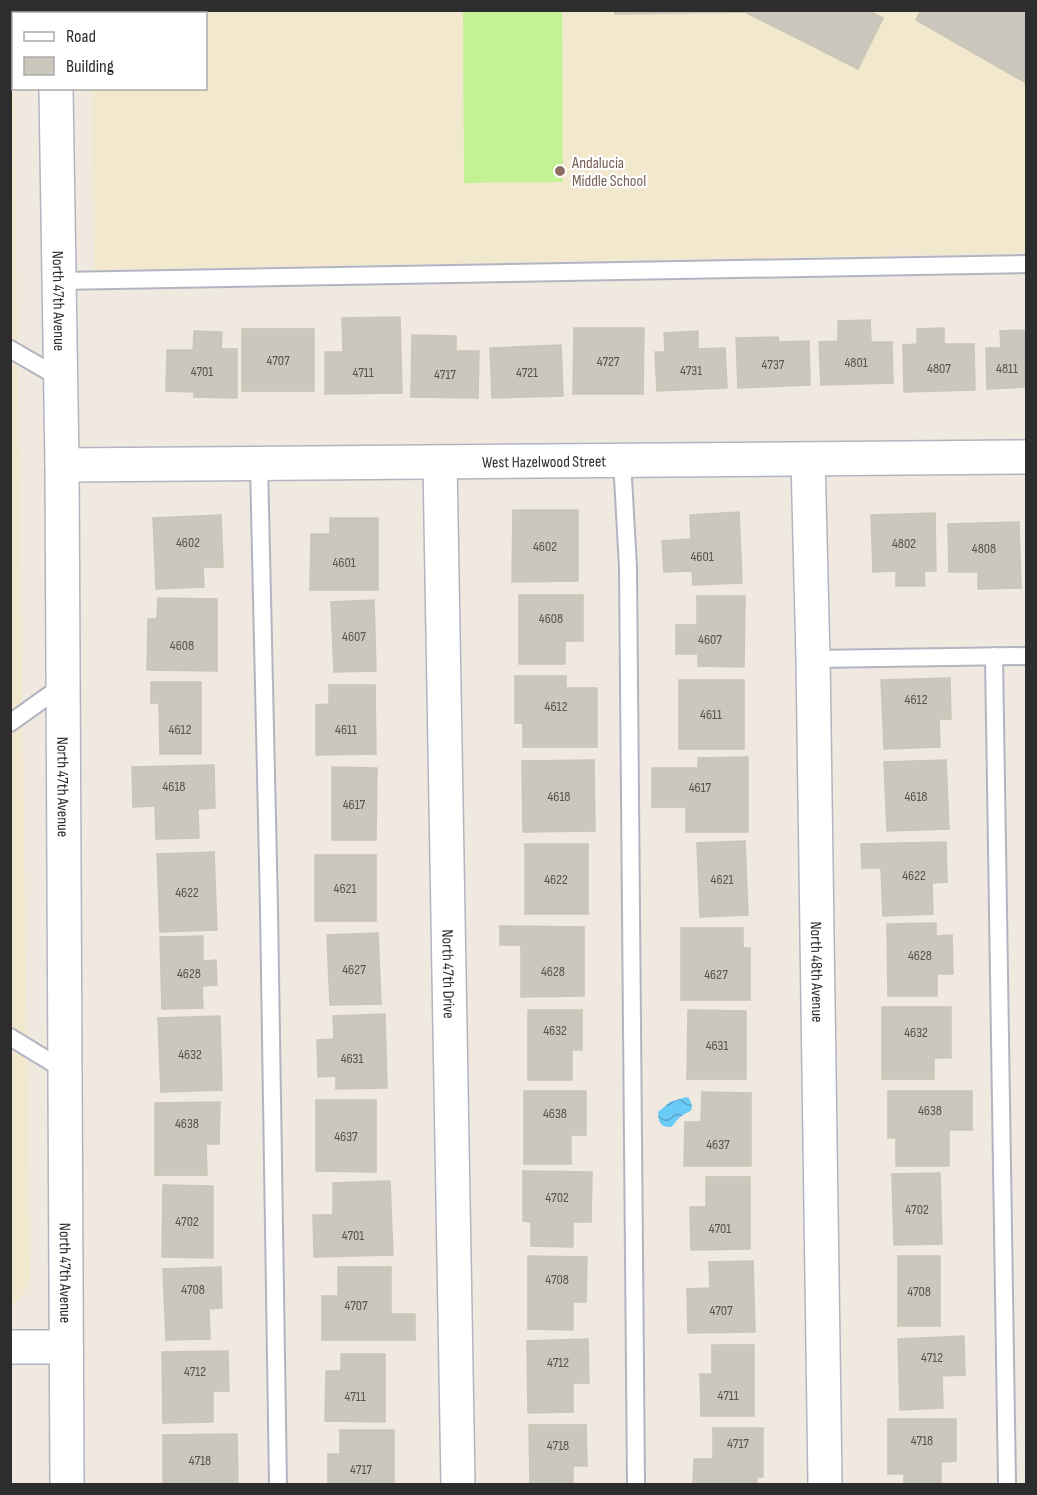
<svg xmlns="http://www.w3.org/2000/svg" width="1037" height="1495" font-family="'Sofia Sans Condensed',sans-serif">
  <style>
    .education { fill: #f1e8cd }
    .pitch { fill: #c4f193 }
    .water { fill: url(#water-waves) }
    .building { fill: #cbc7bd; stroke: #cbc5b8; stroke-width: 1.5 }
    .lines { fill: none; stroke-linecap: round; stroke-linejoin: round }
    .lane-casing { stroke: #b3b4c1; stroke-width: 20 }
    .street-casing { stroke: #b3b4c1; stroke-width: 36 }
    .secondary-casing { stroke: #b3b4c1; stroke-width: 36 }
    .lane { stroke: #fff; stroke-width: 16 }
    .street { stroke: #fff; stroke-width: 33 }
    .secondary { stroke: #fff; stroke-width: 33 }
    .education-dot { fill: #8d6e63; stroke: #fff; stroke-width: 2 }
    .labels { text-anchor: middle; stroke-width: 4.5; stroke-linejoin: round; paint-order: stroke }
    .number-label { font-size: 14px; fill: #545451 }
    .education-label { font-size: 16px; fill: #785e54; stroke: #fff; text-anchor: start }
    .street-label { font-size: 16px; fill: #2d2d2d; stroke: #fff }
  </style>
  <defs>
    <pattern id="water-waves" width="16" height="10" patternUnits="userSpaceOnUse" patternTransform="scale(1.5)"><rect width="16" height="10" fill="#6bcbf8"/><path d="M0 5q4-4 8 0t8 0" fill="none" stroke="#58a5c9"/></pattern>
  </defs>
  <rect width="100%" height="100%" fill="#efe9df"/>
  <g class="education">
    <polygon points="13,10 30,1282 20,1298 11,1306 10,11"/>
    <polygon points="91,11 1026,11 1026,253 94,270 92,89 206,88 206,14 91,14"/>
  </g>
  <polygon class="pitch" points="463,11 562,11 563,182 464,183"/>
  <path class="water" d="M686 1097 689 1098C697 1114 687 1110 678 1119 676 1121 674 1125 671 1127 661 1128 658 1122 658 1112L670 1102Z"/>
  <g class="building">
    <polygon points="615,10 867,10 883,18 858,69 745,12 615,14"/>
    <polygon points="921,10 1026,10 1026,83 916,20"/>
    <polygon points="400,317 402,393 325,394 325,352 343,352 342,318"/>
    <polygon points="870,320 871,342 892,342 893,383 821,385 819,342 838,341 838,321"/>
    <polygon points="574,328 644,328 643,394 573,394"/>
    <polygon points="944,328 944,344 974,344 975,390 904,392 903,345 917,344 917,329"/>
    <rect x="242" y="329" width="72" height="62"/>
    <polygon points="1026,330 1026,387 987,389 986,348 1001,348 1000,331"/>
    <polygon points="194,331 222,332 221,349 237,349 237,398 194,397 194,392 166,391 167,350 193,350"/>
    <polygon points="698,331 698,349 725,348 727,388 657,391 655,352 665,352 664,333"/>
    <polygon points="412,335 456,336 456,351 479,351 478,398 411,397"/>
    <polygon points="778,337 779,342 809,341 810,385 738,388 736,338"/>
    <polygon points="561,345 563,396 492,398 490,348"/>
    <polygon points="513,510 578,510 578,581 512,582"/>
    <polygon points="739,512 742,583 693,585 692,571 664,572 662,541 691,539 690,515"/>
    <polygon points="935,513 936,571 924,571 925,586 896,586 896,571 873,572 871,515"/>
    <polygon points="221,515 223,567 203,567 204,587 156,589 153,518"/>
    <polygon points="330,518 378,518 378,590 310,590 311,534 330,534"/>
    <polygon points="1019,522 1021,588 978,589 978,572 949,572 948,524"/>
    <polygon points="519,595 583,595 583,641 565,641 565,664 519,664"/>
    <polygon points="697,596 745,596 744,667 698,666 698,654 676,654 676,625 697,625"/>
    <polygon points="158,598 217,599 217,671 147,670 148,619 157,619"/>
    <polygon points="374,600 376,671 334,672 331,602"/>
    <polygon points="515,676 566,676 566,688 597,688 597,747 523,747 523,723 515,723"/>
    <polygon points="950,678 951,719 939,719 940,747 884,749 881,680"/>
    <rect x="679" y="680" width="65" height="69"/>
    <polygon points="151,682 201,682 201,754 160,754 159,703 151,703"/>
    <polygon points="329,685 375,685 376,754 316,755 316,705 329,704"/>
    <polygon points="748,757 748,832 686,832 686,807 652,807 652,768 698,768 698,758"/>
    <polygon points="594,760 595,831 523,832 522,761"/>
    <polygon points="946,760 949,829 887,831 884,762"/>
    <polygon points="214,765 215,808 198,809 199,838 156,839 155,806 133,807 132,767"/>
    <polygon points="332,767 377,768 376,840 332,840"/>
    <polygon points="745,841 748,915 700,917 697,843"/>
    <polygon points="946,842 947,882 932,883 933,914 883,916 881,868 862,868 861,844"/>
    <rect x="525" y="844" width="63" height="70"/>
    <polygon points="214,852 217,930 160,932 157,854"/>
    <rect x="315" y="855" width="61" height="66"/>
    <polygon points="936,923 936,936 952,935 953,974 937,974 937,996 888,996 887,924"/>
    <polygon points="500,926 584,927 584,996 521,997 521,945 500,945"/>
    <polygon points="681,928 743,928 743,948 750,948 750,1000 681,1000"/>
    <polygon points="378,933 381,1004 330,1005 327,935"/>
    <polygon points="203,936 203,961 216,960 217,985 202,986 203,1008 162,1009 160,937"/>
    <polygon points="882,1007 951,1007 951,1058 934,1058 934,1079 882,1079"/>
    <polygon points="528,1010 582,1010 582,1050 572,1050 572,1080 528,1080"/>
    <polygon points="688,1010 746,1011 746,1079 687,1079"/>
    <polygon points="385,1014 387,1088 336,1089 336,1076 318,1077 317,1040 334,1039 333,1016"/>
    <polygon points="220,1016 222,1090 161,1092 158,1018"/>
    <polygon points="524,1091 586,1091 586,1135 571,1135 571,1164 524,1164"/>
    <polygon points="888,1091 972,1091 972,1130 949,1130 949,1166 896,1166 896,1138 888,1138"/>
    <polygon points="702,1092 751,1093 751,1166 684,1166 685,1122 701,1122"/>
    <polygon points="316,1100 376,1100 376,1172 316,1171"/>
    <polygon points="220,1102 219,1144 206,1144 207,1175 155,1175 155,1103"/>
    <polygon points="523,1171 592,1172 591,1222 573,1222 573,1247 531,1246 531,1222 523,1221"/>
    <polygon points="940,1173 942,1244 894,1245 892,1174"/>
    <polygon points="706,1177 750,1177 750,1249 691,1250 690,1207 706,1207"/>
    <polygon points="390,1181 393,1255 314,1257 313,1215 333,1215 333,1183"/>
    <polygon points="163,1185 213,1186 213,1258 162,1257"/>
    <polygon points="528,1256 587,1257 586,1302 573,1302 573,1330 528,1329"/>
    <rect x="898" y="1256" width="42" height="70"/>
    <polygon points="753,1261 755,1332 688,1333 687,1289 710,1288 709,1262"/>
    <polygon points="221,1267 222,1308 209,1309 210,1339 166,1340 163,1269"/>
    <polygon points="338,1267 391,1267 391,1314 415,1314 415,1340 322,1340 322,1296 338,1296"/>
    <polygon points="964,1336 965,1375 942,1376 943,1408 900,1410 898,1339"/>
    <polygon points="588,1339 589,1383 573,1383 573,1412 528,1413 527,1341"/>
    <polygon points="712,1345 754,1345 754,1416 701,1416 700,1374 712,1374"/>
    <polygon points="228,1351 229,1391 213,1391 213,1422 163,1423 162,1352"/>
    <polygon points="341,1354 385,1354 385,1422 325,1421 326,1371 341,1371"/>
    <polygon points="888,1419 956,1419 956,1461 941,1462 941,1484 904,1484 904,1474 888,1474"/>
    <polygon points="529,1425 586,1425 587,1466 573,1466 573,1484 530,1484"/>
    <polygon points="713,1428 763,1428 763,1477 757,1477 757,1484 693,1484 694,1459 713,1459"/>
    <polygon points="340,1430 394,1430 394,1484 328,1484 328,1454 340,1454"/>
    <polygon points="237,1434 238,1484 163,1484 163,1435"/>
  </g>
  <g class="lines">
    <defs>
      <g id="lane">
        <polyline points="59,281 1026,264"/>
        <polyline points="10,349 60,378"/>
        <polyline points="622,460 628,567 636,1484"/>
        <polyline points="259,464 269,908 278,1484"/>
        <polyline points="994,656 1007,1484"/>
        <polyline points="813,659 1026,656"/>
        <polyline points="10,723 62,686"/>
        <polyline points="10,1037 64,1070"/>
      </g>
      <g id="street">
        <path id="s1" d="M808 459 813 659 825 1484"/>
        <path id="s2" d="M440 462 458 1484"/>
        <path id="s3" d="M62 465 1026 457"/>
        <polyline points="10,1347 66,1347"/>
      </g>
      <g id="secondary">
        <polyline points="55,10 55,14"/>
        <path id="s4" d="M56 88 62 465 67 1484"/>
      </g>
    </defs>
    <use href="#lane" class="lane-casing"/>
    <use href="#street" class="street-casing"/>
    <use href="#secondary" class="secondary-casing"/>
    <use href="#lane" class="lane"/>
    <use href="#street" class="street"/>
    <use href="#secondary" class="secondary"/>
  </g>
  <circle class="education-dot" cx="560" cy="171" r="6"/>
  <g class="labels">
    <g class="number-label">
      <text x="278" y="365">4707</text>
      <text x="608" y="366">4727</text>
      <text x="856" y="367">4801</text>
      <text x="773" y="369">4737</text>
      <text x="939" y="373">4807</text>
      <text x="1007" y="373">4811</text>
      <text x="691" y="375">4731</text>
      <text x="202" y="376">4701</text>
      <text x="363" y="377">4711</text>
      <text x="527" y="377">4721</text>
      <text x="445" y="379">4717</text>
      <text x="188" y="547">4602</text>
      <text x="904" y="548">4802</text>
      <text x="545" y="551">4602</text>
      <text x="984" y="553">4808</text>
      <text x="702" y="561">4601</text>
      <text x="344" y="567">4601</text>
      <text x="551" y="623">4608</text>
      <text x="354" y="641">4607</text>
      <text x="710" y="644">4607</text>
      <text x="182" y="650">4608</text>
      <text x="916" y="704">4612</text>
      <text x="556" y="711">4612</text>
      <text x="711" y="719">4611</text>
      <text x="180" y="734">4612</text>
      <text x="346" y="734">4611</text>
      <text x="174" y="791">4618</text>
      <text x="700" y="792">4617</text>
      <text x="559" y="801">4618</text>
      <text x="916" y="801">4618</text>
      <text x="354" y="809">4617</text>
      <text x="914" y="880">4622</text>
      <text x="556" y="884">4622</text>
      <text x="722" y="884">4621</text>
      <text x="345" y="893">4621</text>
      <text x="187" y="897">4622</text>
      <text x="920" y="960">4628</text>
      <text x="354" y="974">4627</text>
      <text x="553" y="976">4628</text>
      <text x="189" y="978">4628</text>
      <text x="716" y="979">4627</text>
      <text x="555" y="1035">4632</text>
      <text x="916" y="1037">4632</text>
      <text x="717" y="1050">4631</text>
      <text x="190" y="1059">4632</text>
      <text x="352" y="1063">4631</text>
      <text x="930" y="1115">4638</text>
      <text x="555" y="1118">4638</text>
      <text x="187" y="1128">4638</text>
      <text x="346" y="1141">4637</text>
      <text x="718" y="1149">4637</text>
      <text x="557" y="1202">4702</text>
      <text x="917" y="1214">4702</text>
      <text x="187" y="1226">4702</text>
      <text x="720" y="1233">4701</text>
      <text x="353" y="1240">4701</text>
      <text x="557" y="1284">4708</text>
      <text x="193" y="1294">4708</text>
      <text x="919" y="1296">4708</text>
      <text x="356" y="1310">4707</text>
      <text x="721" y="1315">4707</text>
      <text x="932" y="1362">4712</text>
      <text x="558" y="1367">4712</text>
      <text x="195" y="1376">4712</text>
      <text x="728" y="1400">4711</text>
      <text x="355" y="1401">4711</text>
      <text x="922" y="1445">4718</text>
      <text x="738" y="1448">4717</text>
      <text x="558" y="1450">4718</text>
      <text x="200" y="1465">4718</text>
      <text x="361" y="1474">4717</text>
    </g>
    <g class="education-label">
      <text x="572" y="168">Andalucia<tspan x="572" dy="18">Middle School</tspan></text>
    </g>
    <g class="street-label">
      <text dy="6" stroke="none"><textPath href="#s4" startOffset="213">North 47th Avenue</textPath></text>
      <text dy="6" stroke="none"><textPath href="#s3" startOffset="482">West Hazelwood Street</textPath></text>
      <text dy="6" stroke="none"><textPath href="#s4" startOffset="699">North 47th Avenue</textPath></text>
      <text dy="6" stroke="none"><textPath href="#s1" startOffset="513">North 48th Avenue</textPath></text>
      <text dy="6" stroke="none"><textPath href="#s2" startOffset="512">North 47th Drive</textPath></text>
      <text dy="6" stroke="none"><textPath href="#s4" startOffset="1185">North 47th Avenue</textPath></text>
    </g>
  </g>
  <rect width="1037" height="1495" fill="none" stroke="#2d2d2d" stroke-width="24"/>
  <rect x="12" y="12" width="195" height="78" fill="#ffffff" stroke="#ababab" stroke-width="1.5"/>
  <rect x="24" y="32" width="30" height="9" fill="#ffffff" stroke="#ababab" stroke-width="1.5"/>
  <text x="66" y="42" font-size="18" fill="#2d2d2d">Road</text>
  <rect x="24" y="57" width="30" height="18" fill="#cbc7bd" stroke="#ababab" stroke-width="1.5"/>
  <text x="66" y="72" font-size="18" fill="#2d2d2d">Building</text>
</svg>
